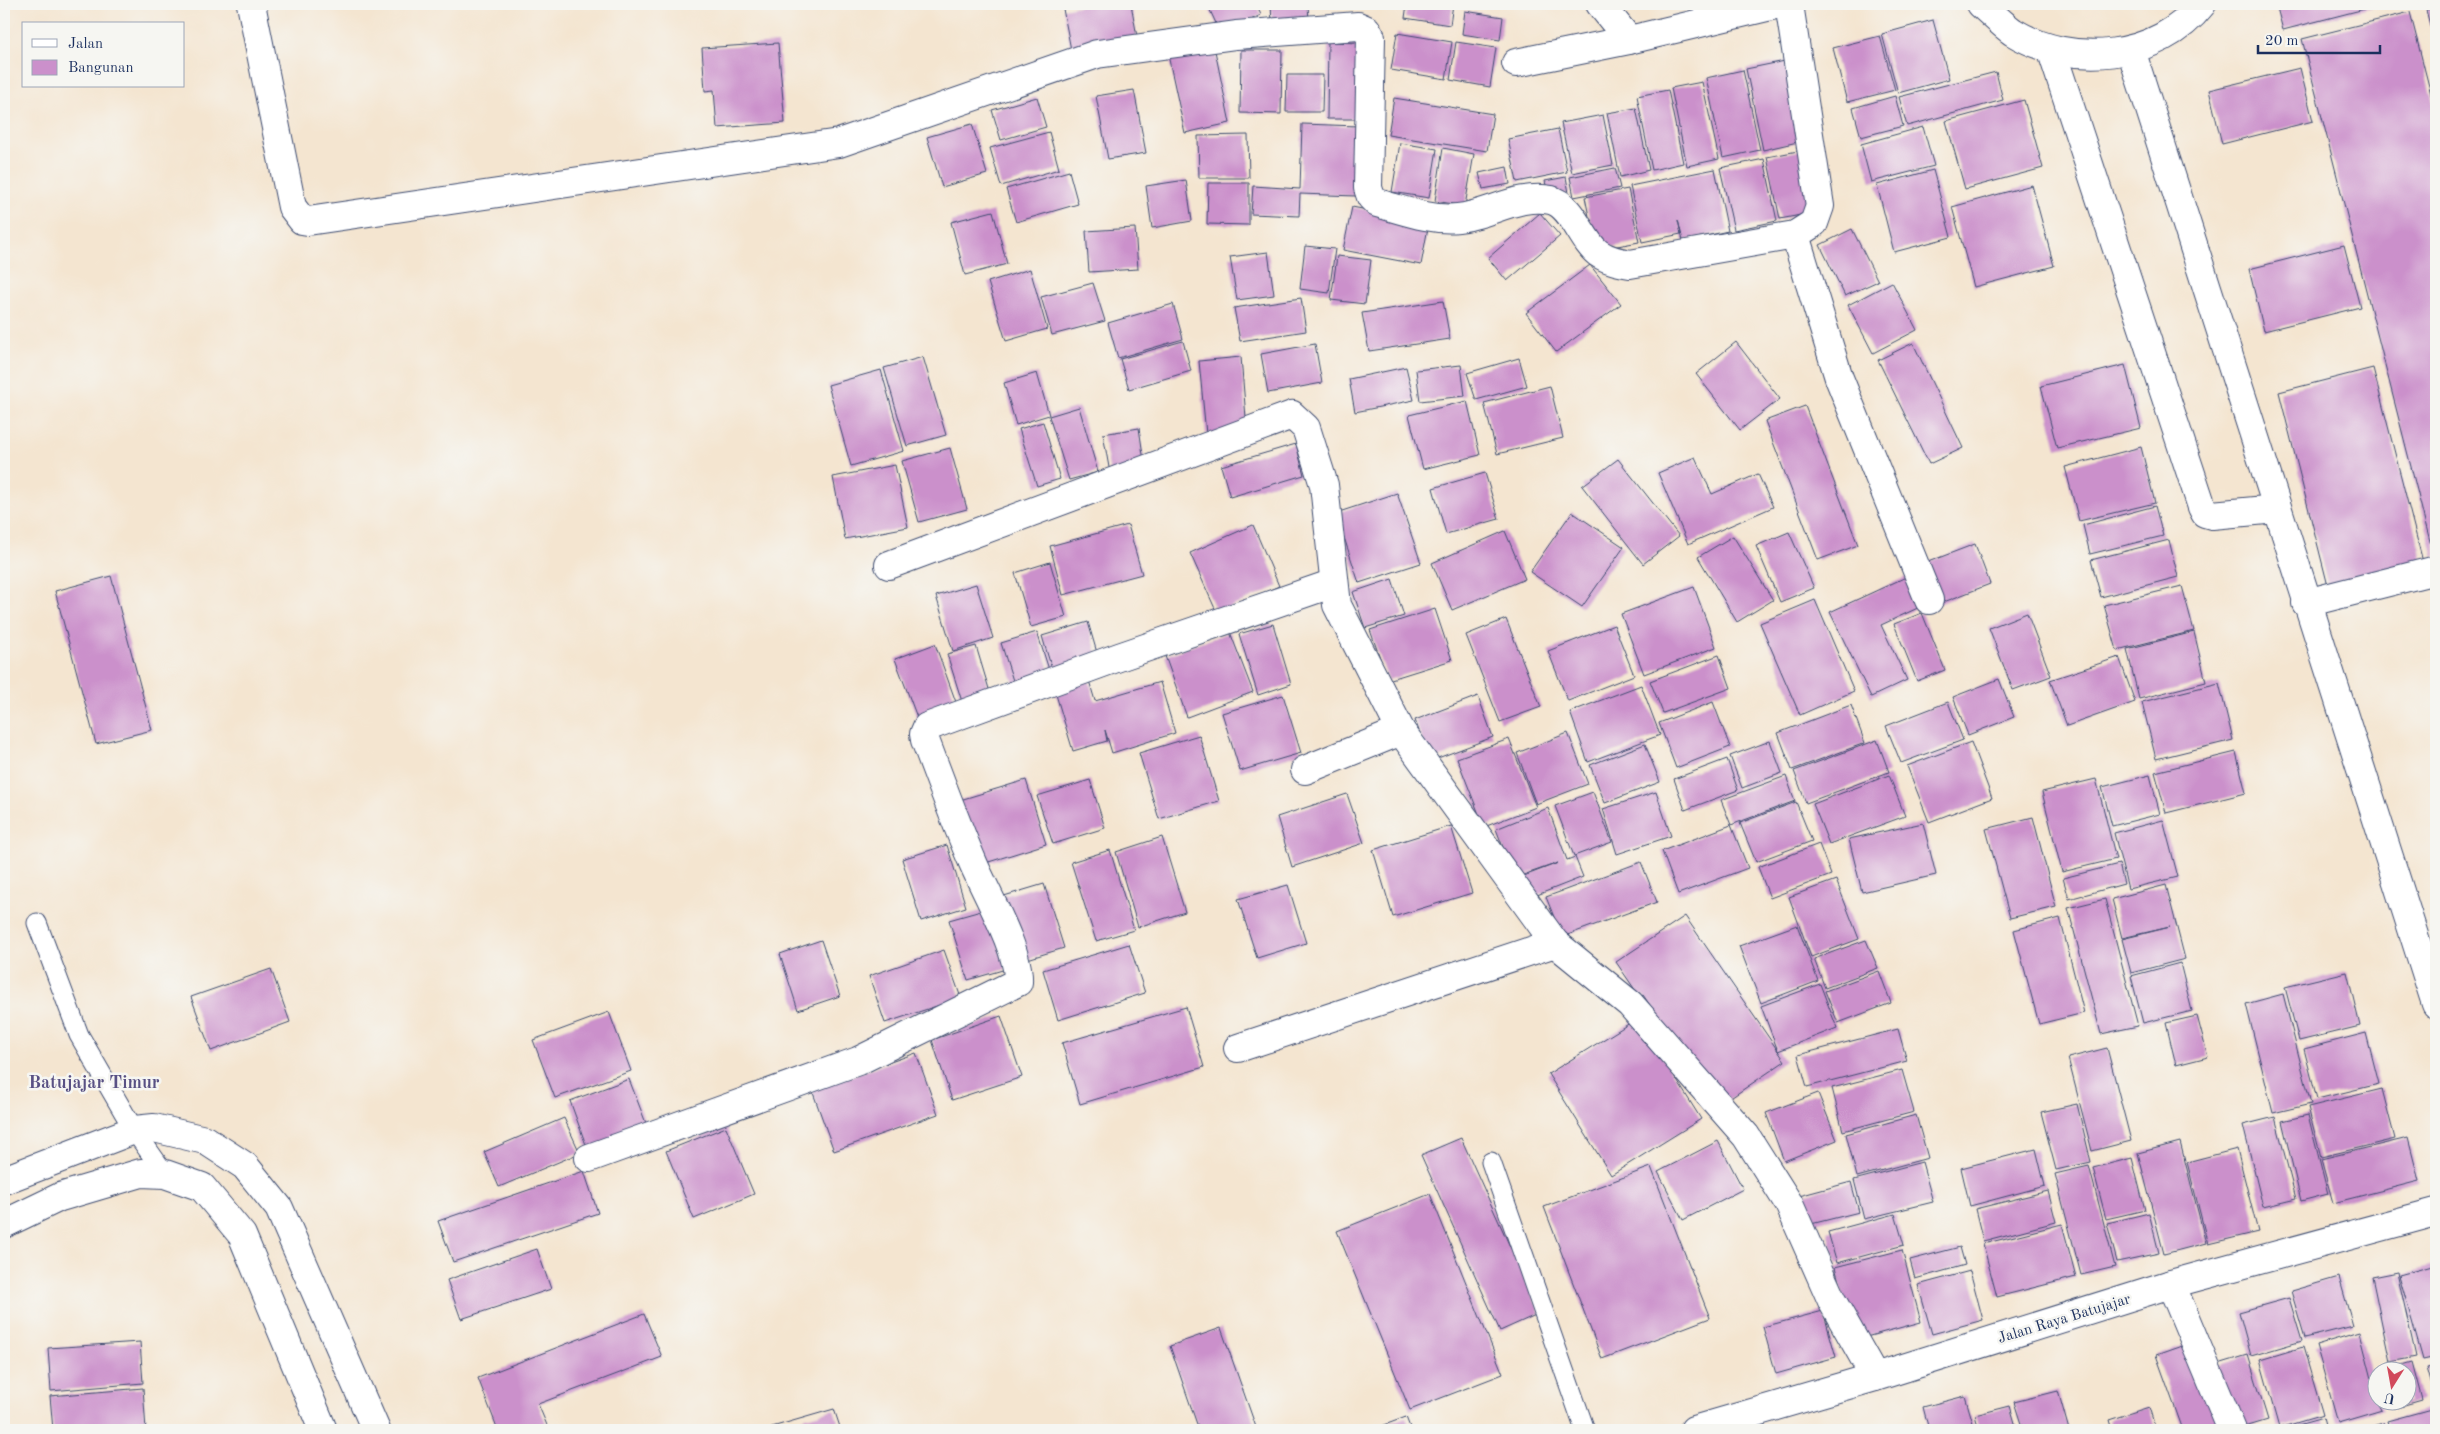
<svg xmlns="http://www.w3.org/2000/svg" width="2440" height="1434" font-family="'Old Standard TT',serif">
  <style>
    .building { fill: #cb90cb }
    .lines { fill: none; stroke-linecap: round; stroke-linejoin: round }
    .service-casing { stroke: #3c4a6f; stroke-width: 21 }
    .minor-casing { stroke: #3c4a6f; stroke-width: 30 }
    .trunk-casing { stroke: #3c4a6f; stroke-width: 30 }
    .service { stroke: #fff; stroke-width: 19 }
    .minor { stroke: #fff; stroke-width: 28 }
    .trunk { stroke: #fff; stroke-width: 28 }
    .labels { text-anchor: middle; stroke-width: 5; stroke-linejoin: round; paint-order: stroke }
    .street-label { font-size: 15px; fill: #1b2f5e; stroke: #f6f6f2 }
    .quarter-label { font-size: 18px; font-weight: bold; fill: #595184; stroke: #f6f6f2 }
  </style>
  <rect width="100%" height="100%" fill="#f6f6f2"/>
  <filter id="ink" filterUnits="userSpaceOnUse"><feTurbulence type="fractalNoise" baseFrequency=".02" numOctaves="2"/><feDisplacementMap in="SourceGraphic" scale="10" xChannelSelector="R" yChannelSelector="G"/><feConvolveMatrix kernelMatrix="1 2 1 2 8 2 1 2 1" color-interpolation-filters="sRGB"/></filter>
  <filter id="wash" filterUnits="userSpaceOnUse"><feTurbulence type="fractalNoise" baseFrequency=".0096" numOctaves="4" result="noise"/><feDisplacementMap in="SourceGraphic" scale="20" xChannelSelector="R" yChannelSelector="G"/><feGaussianBlur stdDeviation="1.12" result="paint"/><feColorMatrix in="noise" values="0 0 0 0 0 0 0 0 0 0 0 0 0 0 0 0 0 1.4 0 .05"/><feComposite in="paint" operator="in"/></filter>
  <g filter="url(#wash)">
    <rect width="100%" height="100%" fill="#f4e5d0"/>
    <g id="blocks">
      <g class="building">
        <polygon points="1088,4 1131,4 1138,42 1072,55 1063,9"/>
        <polygon points="1207,4 1256,4 1261,15 1221,34"/>
        <polygon points="1271,4 1308,4 1309,23 1272,24"/>
        <polygon points="1407,4 1453,4 1450,25 1405,18"/>
        <polygon points="2276,4 2384,4 2283,30"/>
        <polygon points="2436,7 2436,48 2426,10"/>
        <polygon points="1465,11 1503,17 1500,40 1462,34"/>
        <polygon points="2410,12 2436,114 2436,556 2434,557 2302,39"/>
        <polygon points="1933,20 1949,79 1898,93 1882,34"/>
        <polygon points="1397,33 1452,42 1446,79 1391,70"/>
        <polygon points="1880,36 1895,90 1847,102 1833,48"/>
        <polygon points="1328,42 1363,43 1361,119 1327,119"/>
        <polygon points="1456,42 1496,48 1490,87 1450,80"/>
        <polygon points="778,43 785,123 717,128 714,90 705,91 702,48"/>
        <polygon points="1214,46 1230,123 1185,133 1168,55"/>
        <polygon points="1241,50 1282,50 1281,114 1240,113"/>
        <polygon points="1785,61 1802,141 1763,150 1746,69"/>
        <polygon points="2300,68 2313,121 2222,144 2209,90"/>
        <polygon points="1743,70 1760,150 1723,158 1706,78"/>
        <polygon points="1996,72 2003,100 1907,126 1899,97"/>
        <polygon points="1287,75 1323,75 1322,112 1286,112"/>
        <polygon points="1702,82 1719,159 1687,166 1671,88"/>
        <polygon points="1134,90 1146,153 1108,159 1096,96"/>
        <polygon points="1668,90 1683,163 1652,170 1637,96"/>
        <polygon points="1895,96 1903,126 1861,137 1853,108"/>
        <polygon points="1037,97 1046,127 1001,140 992,110"/>
        <polygon points="1394,98 1493,114 1487,151 1388,135"/>
        <polygon points="2024,100 2043,168 1965,189 1946,121"/>
        <polygon points="1636,108 1649,170 1620,177 1607,113"/>
        <polygon points="1603,115 1613,165 1572,173 1561,123"/>
        <polygon points="972,124 987,174 942,187 927,137"/>
        <polygon points="1302,124 1358,126 1356,196 1300,194 1299,216 1251,214 1253,186 1300,189"/>
        <polygon points="1923,127 1934,166 1871,182 1861,144"/>
        <polygon points="1558,129 1567,172 1517,182 1508,139"/>
        <polygon points="1049,132 1059,169 1001,186 990,148"/>
        <polygon points="1248,135 1249,178 1199,178 1198,136"/>
        <polygon points="1400,143 1437,149 1429,198 1392,192"/>
        <polygon points="1443,148 1474,154 1465,206 1435,201"/>
        <polygon points="1803,150 1816,212 1780,219 1767,157"/>
        <polygon points="1764,159 1777,221 1734,230 1720,168"/>
        <polygon points="1507,167 1510,184 1483,189 1479,173"/>
        <polygon points="1615,168 1620,188 1574,197 1570,177"/>
        <polygon points="1715,169 1728,231 1683,241 1678,220 1681,234 1642,242 1630,186"/>
        <polygon points="1933,170 1951,237 1894,252 1877,185"/>
        <polygon points="1069,171 1078,204 1016,222 1006,189"/>
        <polygon points="1566,177 1569,193 1549,197 1545,181"/>
        <polygon points="1186,180 1192,221 1152,228 1146,186"/>
        <polygon points="1208,183 1249,183 1249,225 1207,224"/>
        <polygon points="2032,185 2054,266 1974,287 1952,207"/>
        <polygon points="1628,189 1639,242 1596,250 1585,197"/>
        <polygon points="1352,207 1429,222 1421,265 1343,250"/>
        <polygon points="993,211 1007,264 965,275 951,222"/>
        <polygon points="1540,213 1560,236 1507,281 1488,258"/>
        <polygon points="1135,228 1138,269 1089,272 1086,231"/>
        <polygon points="1852,229 1878,281 1845,296 1820,245"/>
        <polygon points="2344,245 2360,307 2264,331 2249,269"/>
        <polygon points="1305,246 1335,249 1329,293 1300,289"/>
        <polygon points="1268,252 1274,295 1237,300 1230,257"/>
        <polygon points="1337,256 1371,260 1365,304 1331,300"/>
        <polygon points="1590,265 1621,304 1556,352 1526,313"/>
        <polygon points="1030,269 1047,329 1006,341 988,282"/>
        <polygon points="1892,282 1917,330 1873,353 1848,305"/>
        <polygon points="1093,283 1105,321 1052,335 1041,297"/>
        <polygon points="1301,298 1306,331 1240,341 1234,308"/>
        <polygon points="1443,301 1450,339 1369,351 1362,313"/>
        <polygon points="1173,304 1183,339 1118,358 1108,323"/>
        <polygon points="1183,341 1191,371 1129,389 1120,359"/>
        <polygon points="1736,342 1780,399 1740,430 1696,374"/>
        <polygon points="1913,343 1963,448 1929,464 1878,360"/>
        <polygon points="1315,344 1322,383 1268,393 1261,354"/>
        <polygon points="923,357 946,435 907,446 884,368"/>
        <polygon points="1241,357 1247,430 1206,434 1199,361"/>
        <polygon points="1519,358 1527,386 1476,400 1467,373"/>
        <polygon points="1461,365 1465,396 1420,401 1416,370"/>
        <polygon points="2125,365 2141,428 2057,448 2041,386"/>
        <polygon points="1406,367 1414,400 1355,412 1349,379"/>
        <polygon points="2373,368 2423,562 2328,586 2279,392"/>
        <polygon points="881,370 904,451 851,466 828,385"/>
        <polygon points="1037,373 1049,415 1016,425 1004,383"/>
        <polygon points="1550,386 1563,438 1497,454 1484,403"/>
        <polygon points="1467,401 1480,455 1423,469 1409,415"/>
        <polygon points="1805,406 1858,545 1818,560 1765,421"/>
        <polygon points="1079,407 1098,472 1069,480 1049,416"/>
        <polygon points="1043,422 1060,479 1037,486 1019,429"/>
        <polygon points="1139,428 1145,468 1110,473 1103,434"/>
        <polygon points="1296,444 1304,475 1230,497 1221,466"/>
        <polygon points="2141,447 2155,503 2079,521 2065,467"/>
        <polygon points="950,448 967,509 919,522 902,461"/>
        <polygon points="1695,457 1712,494 1758,474 1773,507 1688,544 1658,473"/>
        <polygon points="1618,459 1679,536 1643,564 1582,486"/>
        <polygon points="895,465 908,527 845,539 833,477"/>
        <polygon points="1485,473 1499,519 1446,534 1433,488"/>
        <polygon points="1397,493 1421,563 1359,583 1336,513"/>
        <polygon points="2155,506 2163,536 2090,554 2083,525"/>
        <polygon points="1572,512 1624,547 1582,607 1530,572"/>
        <polygon points="1128,525 1142,574 1063,595 1050,546"/>
        <polygon points="1253,525 1279,586 1217,613 1190,553"/>
        <polygon points="1505,531 1525,579 1452,610 1432,563"/>
        <polygon points="1789,532 1814,588 1780,602 1756,546"/>
        <polygon points="1733,536 1773,600 1737,622 1698,557"/>
        <polygon points="2169,540 2178,577 2101,597 2091,560"/>
        <polygon points="1975,544 1990,584 1936,605 1920,565"/>
        <polygon points="1050,562 1066,617 1031,627 1015,573"/>
        <polygon points="111,576 152,730 96,744 55,591"/>
        <polygon points="1906,577 1920,607 1881,625 1907,680 1871,697 1830,612"/>
        <polygon points="1392,579 1404,616 1365,628 1353,592"/>
        <polygon points="976,584 993,638 953,651 936,596"/>
        <polygon points="2182,586 2194,631 2117,650 2104,605"/>
        <polygon points="1694,587 1716,647 1644,674 1621,614"/>
        <polygon points="1815,600 1854,691 1800,715 1760,623"/>
        <polygon points="1435,609 1452,660 1388,680 1370,630"/>
        <polygon points="1922,613 1945,670 1917,681 1894,624"/>
        <polygon points="2027,613 2051,676 2013,690 1989,628"/>
        <polygon points="1506,619 1541,707 1500,722 1466,635"/>
        <polygon points="1088,622 1100,663 1054,676 1042,636"/>
        <polygon points="1273,624 1291,684 1258,695 1239,634"/>
        <polygon points="1614,625 1634,675 1568,701 1548,651"/>
        <polygon points="1037,632 1051,676 1015,687 1001,643"/>
        <polygon points="1230,632 1253,692 1187,717 1165,656"/>
        <polygon points="2194,632 2206,682 2139,699 2127,649"/>
        <polygon points="935,644 957,705 918,720 895,659"/>
        <polygon points="976,646 992,699 964,708 947,654"/>
        <polygon points="1719,655 1731,688 1663,713 1650,681"/>
        <polygon points="2119,657 2135,702 2067,726 2050,680"/>
        <polygon points="1088,677 1095,701 1160,682 1175,733 1112,753 1105,730 1107,741 1073,751 1054,688"/>
        <polygon points="1999,679 2014,717 1968,735 1953,697"/>
        <polygon points="2219,683 2233,740 2156,759 2142,702"/>
        <polygon points="1641,685 1660,735 1588,762 1570,712"/>
        <polygon points="1283,695 1301,753 1240,771 1222,713"/>
        <polygon points="1478,696 1493,737 1430,761 1415,720"/>
        <polygon points="1713,702 1730,747 1676,768 1659,723"/>
        <polygon points="1948,702 1963,740 1901,763 1886,726"/>
        <polygon points="1851,705 1865,743 1792,770 1778,733"/>
        <polygon points="1568,733 1588,784 1536,804 1517,753"/>
        <polygon points="1199,735 1219,801 1159,819 1139,753"/>
        <polygon points="1509,739 1536,807 1484,827 1457,758"/>
        <polygon points="1877,740 1889,772 1806,803 1794,771"/>
        <polygon points="1770,741 1782,773 1742,788 1730,756"/>
        <polygon points="1971,742 1992,798 1929,822 1907,766"/>
        <polygon points="1645,744 1660,782 1605,803 1590,765"/>
        <polygon points="2236,752 2246,793 2166,813 2155,772"/>
        <polygon points="1727,759 1738,790 1685,810 1674,779"/>
        <polygon points="1889,775 1905,816 1829,844 1813,804"/>
        <polygon points="2150,775 2160,814 2112,826 2102,787"/>
        <polygon points="1786,776 1795,801 1731,825 1721,800"/>
        <polygon points="2096,779 2116,859 2062,872 2042,792"/>
        <polygon points="1026,780 1046,844 979,865 960,800"/>
        <polygon points="1090,780 1105,828 1053,844 1037,796"/>
        <polygon points="1593,792 1612,842 1574,856 1555,806"/>
        <polygon points="1656,792 1671,836 1617,854 1603,809"/>
        <polygon points="1347,794 1364,843 1292,867 1277,817"/>
        <polygon points="1796,802 1812,841 1756,862 1740,823"/>
        <polygon points="1548,808 1567,860 1575,857 1583,877 1532,897 1524,876 1558,863 1515,878 1496,829"/>
        <polygon points="2033,817 2056,907 2010,918 1986,829"/>
        <polygon points="2163,820 2178,877 2128,889 2114,833"/>
        <polygon points="1923,823 1936,875 1862,892 1849,839"/>
        <polygon points="1731,825 1748,868 1678,894 1662,851"/>
        <polygon points="1451,826 1472,893 1393,917 1373,850"/>
        <polygon points="1162,837 1185,912 1138,927 1116,852"/>
        <polygon points="1819,844 1831,875 1770,898 1758,867"/>
        <polygon points="947,845 966,907 921,921 902,859"/>
        <polygon points="1110,850 1134,930 1096,941 1071,862"/>
        <polygon points="1641,862 1657,902 1562,937 1546,897"/>
        <polygon points="2119,864 2124,884 2069,899 2063,878"/>
        <polygon points="1836,880 1859,939 1811,957 1789,897"/>
        <polygon points="1044,884 1064,948 1024,960 1004,896"/>
        <polygon points="1288,885 1306,943 1257,958 1238,899"/>
        <polygon points="2166,885 2185,959 2131,973 2122,939 2170,927 2122,938 2112,899"/>
        <polygon points="2105,899 2138,1026 2101,1034 2068,908"/>
        <polygon points="988,909 1006,969 968,980 949,920"/>
        <polygon points="1685,916 1785,1061 1719,1106 1643,995 1640,997 1616,962"/>
        <polygon points="2060,918 2084,1013 2039,1024 2014,930"/>
        <polygon points="1797,925 1818,981 1761,1003 1739,946"/>
        <polygon points="821,940 840,996 798,1010 780,954"/>
        <polygon points="1866,940 1878,968 1825,988 1814,959"/>
        <polygon points="1129,944 1145,993 1058,1020 1043,970"/>
        <polygon points="944,950 961,998 885,1023 869,976"/>
        <polygon points="2180,963 2192,1011 2143,1023 2131,976"/>
        <polygon points="271,969 290,1022 211,1051 191,997"/>
        <polygon points="1879,971 1891,1003 1838,1023 1825,991"/>
        <polygon points="2347,972 2360,1026 2299,1041 2285,987"/>
        <polygon points="1820,984 1837,1028 1778,1051 1761,1006"/>
        <polygon points="2283,994 2311,1104 2273,1113 2246,1004"/>
        <polygon points="1186,1007 1204,1067 1080,1104 1062,1043"/>
        <polygon points="609,1012 631,1071 555,1098 533,1040"/>
        <polygon points="1001,1016 1022,1077 952,1100 932,1040"/>
        <polygon points="2197,1016 2208,1057 2176,1065 2166,1023"/>
        <polygon points="1638,1018 1701,1119 1611,1175 1548,1074"/>
        <polygon points="1898,1029 1907,1061 1807,1087 1798,1055"/>
        <polygon points="2366,1033 2379,1084 2317,1099 2304,1049"/>
        <polygon points="2107,1048 2131,1141 2092,1151 2068,1058"/>
        <polygon points="916,1053 938,1114 834,1151 812,1090"/>
        <polygon points="1902,1070 1914,1112 1843,1131 1832,1088"/>
        <polygon points="629,1079 649,1131 589,1153 570,1101"/>
        <polygon points="2382,1089 2395,1139 2321,1157 2308,1107"/>
        <polygon points="1818,1093 1837,1140 1784,1161 1766,1113"/>
        <polygon points="2077,1104 2091,1162 2056,1170 2041,1112"/>
        <polygon points="1916,1115 1928,1158 1857,1177 1846,1134"/>
        <polygon points="2308,1115 2328,1194 2301,1201 2282,1121"/>
        <polygon points="2275,1117 2296,1199 2263,1207 2243,1125"/>
        <polygon points="564,1118 580,1153 499,1187 484,1152"/>
        <polygon points="726,1127 754,1194 694,1219 666,1151"/>
        <polygon points="1461,1138 1540,1313 1500,1331 1421,1155"/>
        <polygon points="2408,1138 2419,1181 2333,1203 2321,1159"/>
        <polygon points="1718,1141 1743,1189 1683,1220 1658,1172"/>
        <polygon points="2180,1142 2206,1243 2164,1254 2138,1153"/>
        <polygon points="2036,1149 2045,1186 1970,1206 1961,1168"/>
        <polygon points="2237,1149 2258,1232 2208,1244 2187,1162"/>
        <polygon points="2132,1158 2145,1210 2106,1219 2093,1168"/>
        <polygon points="1922,1162 1933,1202 1864,1219 1854,1180"/>
        <polygon points="2089,1166 2115,1267 2081,1275 2055,1174"/>
        <polygon points="1651,1167 1710,1318 1602,1359 1544,1207"/>
        <polygon points="584,1171 598,1213 453,1262 438,1221"/>
        <polygon points="1851,1182 1859,1212 1807,1225 1799,1196"/>
        <polygon points="2048,1191 2056,1222 1983,1241 1975,1209"/>
        <polygon points="1430,1194 1503,1374 1410,1410 1337,1231"/>
        <polygon points="2149,1213 2159,1253 2117,1262 2107,1223"/>
        <polygon points="1895,1214 1904,1245 1837,1263 1828,1232"/>
        <polygon points="2062,1224 2076,1277 1997,1297 1983,1244"/>
        <polygon points="1960,1247 1965,1265 1915,1279 1910,1260"/>
        <polygon points="537,1249 551,1289 461,1319 447,1280"/>
        <polygon points="1902,1250 1921,1322 1855,1340 1835,1267"/>
        <polygon points="2436,1265 2436,1357 2423,1360 2399,1275"/>
        <polygon points="1970,1271 1983,1320 1932,1334 1918,1285"/>
        <polygon points="2397,1272 2416,1357 2390,1362 2372,1277"/>
        <polygon points="2339,1277 2353,1326 2305,1338 2291,1291"/>
        <polygon points="2289,1298 2302,1341 2251,1356 2239,1312"/>
        <polygon points="1823,1311 1836,1357 1776,1374 1763,1327"/>
        <polygon points="644,1314 662,1357 538,1404 549,1430 498,1430 478,1378"/>
        <polygon points="1221,1328 1257,1430 1199,1430 1170,1346"/>
        <polygon points="2360,1332 2378,1402 2382,1410 2338,1423 2316,1345"/>
        <polygon points="140,1342 143,1383 51,1391 48,1348"/>
        <polygon points="2193,1342 2224,1430 2183,1430 2156,1355"/>
        <polygon points="2303,1347 2323,1415 2279,1428 2260,1360"/>
        <polygon points="2248,1355 2268,1420 2235,1430 2215,1365"/>
        <polygon points="2412,1362 2422,1400 2394,1408 2392,1402 2408,1402 2408,1372 2380,1371"/>
        <polygon points="2436,1366 2436,1400 2427,1368"/>
        <polygon points="143,1388 146,1430 53,1430 50,1396"/>
        <polygon points="2058,1391 2069,1430 2023,1430 2014,1402"/>
        <polygon points="1965,1396 1975,1430 1929,1430 1923,1407"/>
        <polygon points="2010,1406 2017,1430 1979,1430 1975,1415"/>
        <polygon points="2149,1407 2156,1430 2112,1430 2109,1420"/>
        <polygon points="834,1409 841,1430 773,1430 772,1427"/>
        <polygon points="2431,1409 2436,1430 2389,1430 2387,1421"/>
        <polygon points="1406,1417 1411,1430 1371,1430"/>
        <polygon points="2323,1418 2326,1430 2280,1430"/>
        <polygon points="2383,1423 2385,1430 2358,1430"/>
      </g>
    </g>
  </g>
  <g filter="url(#ink)">
    <use href="#blocks" fill-opacity="0" stroke="#3c4a6f" stroke-width="1"/>
    <g class="lines">
      <defs>
        <g id="service">
          <polyline points="37,923 79,1035 134,1130 165,1174"/>
          <polyline points="1491,1162 1585,1430"/>
        </g>
        <g id="minor">
          <path d="M251 4 292 207 302 220 308 221 839 143 1097 54 1236 35 1358 26 1367 30 1371 37 1368 188 1371 197 1377 203C1403 210 1431 221 1458 218 1488 215 1520 193 1551 200 1572 205 1582 241 1598 253 1608 260 1619 262 1630 264L1795 235 1814 223 1820 206 1789 4"/>
          <polyline points="1600,4 1629,40"/>
          <path d="M1981 4C1991 13 2002 24 2013 32 2072 68 2158 60 2202 4"/>
          <polyline points="2051,49 2202,507 2205,513 2212,515 2277,509"/>
          <polyline points="2131,50 2436,1004"/>
          <polyline points="1516,63 1629,40 1780,4"/>
          <polyline points="1795,235 1839,378 1929,600"/>
          <polyline points="889,565 1292,415 1306,428 1324,485 1337,605 1401,731 1555,943 1630,1004 1746,1136 1789,1204 1832,1301 1875,1377"/>
          <polyline points="2306,603 2436,570"/>
          <polyline points="1305,770 1401,731"/>
          <polyline points="1238,1048 1555,943"/>
          <path d="M589 1158 858 1061 1018 982C1020 952 987 895 974 865 956 824 941 782 925 740L924 734 927 727 1119 657 1334 583"/>
          <polyline points="4,1180 134,1130 154,1128 205,1140 245,1166 279,1208 376,1430"/>
          <polyline points="4,1224 60,1197 141,1173 165,1174 202,1187 242,1235 323,1430"/>
          <polyline points="2171,1284 2232,1430"/>
        </g>
        <polyline id="trunk" points="1694,1430 1875,1377 2171,1284 2436,1212"/>
      </defs>
      <use href="#service" class="service-casing"/>
      <use href="#minor" class="minor-casing"/>
      <use href="#trunk" class="trunk-casing"/>
      <use href="#service" class="service"/>
      <use href="#minor" class="minor"/>
      <use href="#trunk" class="trunk"/>
    </g>
  </g>
  <g class="labels">
    <g class="street-label">
      <text transform="translate(2064 1318) rotate(-17)" y="5">Jalan Raya Batujajar</text>
    </g>
    <g class="quarter-label">
      <text x="94" y="1088">Batujajar Timur</text>
    </g>
  </g>
  <rect width="2440" height="1434" fill="none" stroke="#f6f6f2" stroke-width="20"/>
  <rect x="22" y="22" width="162" height="65" fill="#f6f6f2" stroke="#9ea6b7"/>
  <rect x="32" y="39" width="25" height="8" fill="#ffffff" stroke="#9ea6b7"/>
  <text x="68" y="48" font-size="15" fill="#1b2f5e">Jalan</text>
  <rect x="32" y="60" width="25" height="15" fill="#cb90cb" stroke="#9ea6b7"/>
  <text x="68" y="72" font-size="15" fill="#1b2f5e">Bangunan</text>
  <g transform="translate(2392 1386) rotate(191)"><circle r="24" fill="#f6f6f2" stroke="#9ea6b7"/>
  <path d="M0-4L9 19L0 12L-9 19Z" fill="#d1495b"/>
  <text y="-8" font-size="14" font-weight="bold" text-anchor="middle" fill="#1b2f5e">U</text>
  </g>
  <path d="M2258 45v8h122v-8" fill="none" stroke="#1b2f5e" stroke-width="2.5"/>
  <text x="2265" y="45" font-size="15" fill="#1b2f5e" stroke="#f6f6f2" stroke-width="4" paint-order="stroke">20 m</text>
</svg>
